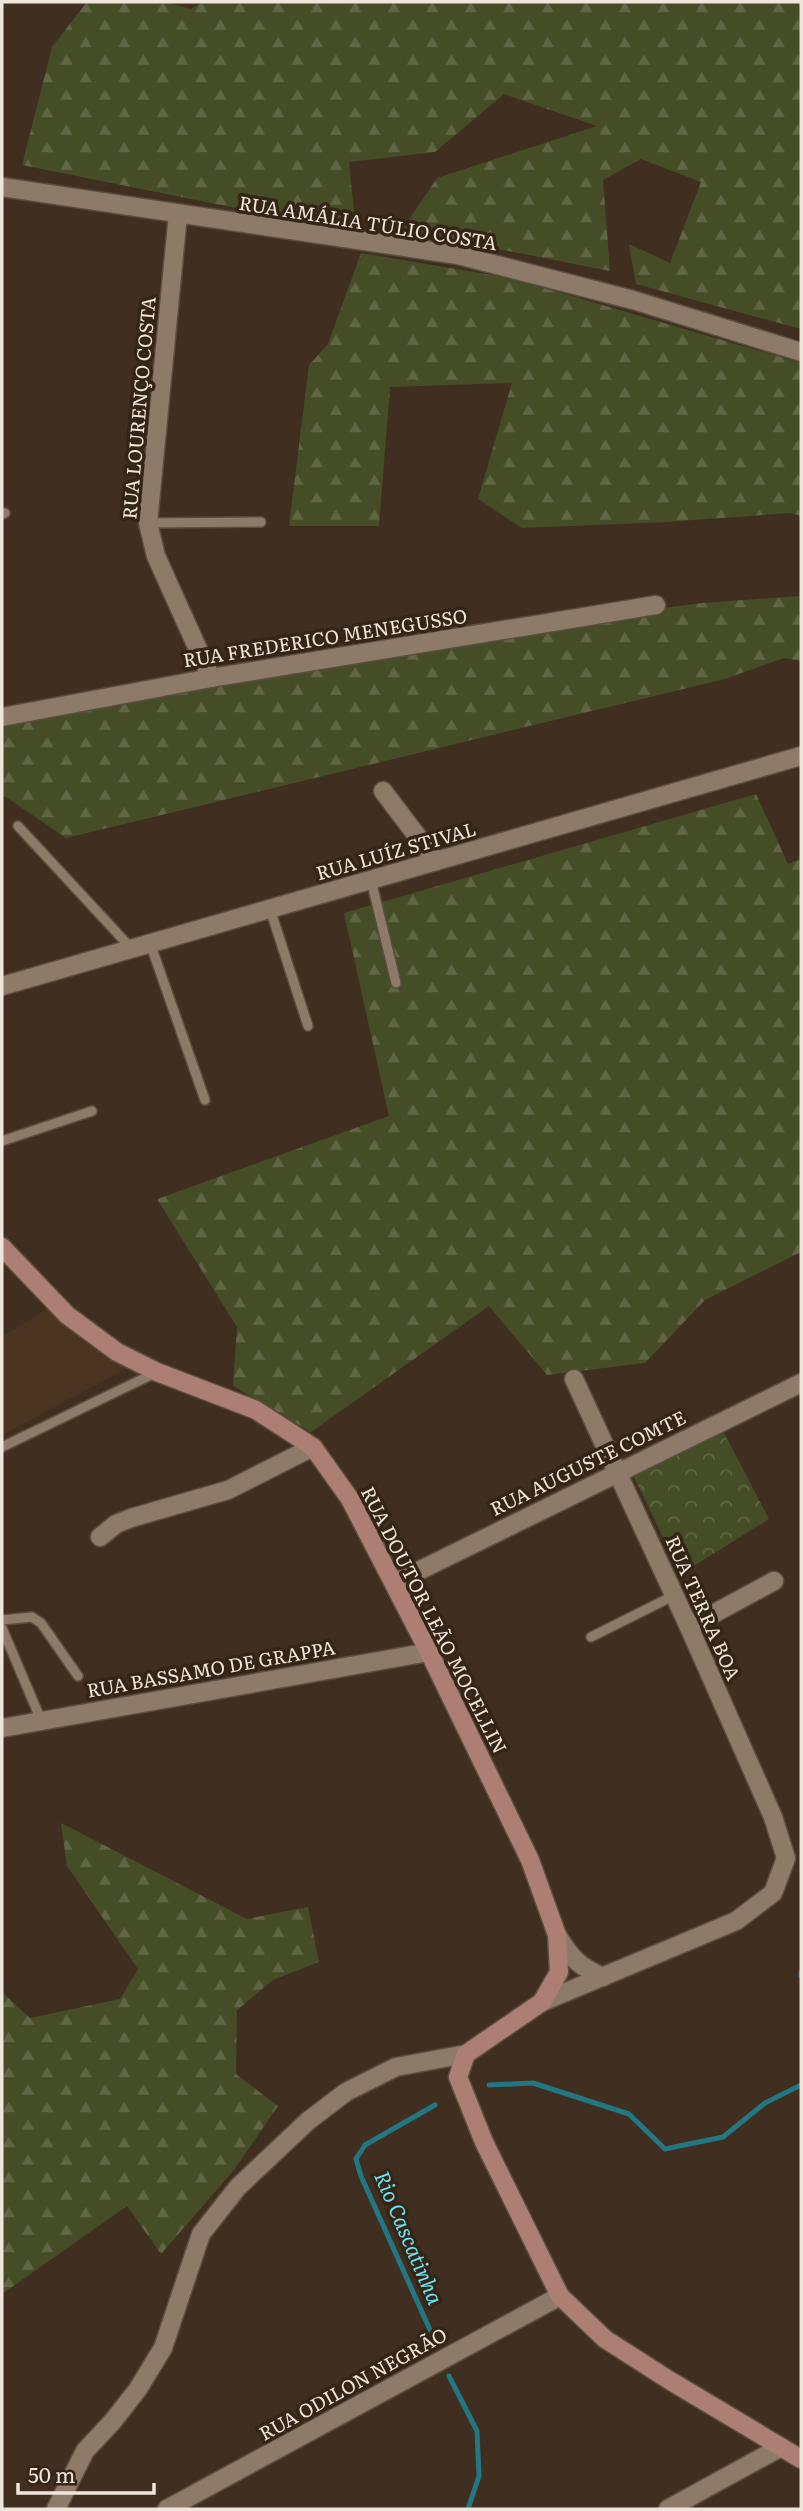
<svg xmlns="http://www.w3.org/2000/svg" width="803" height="2511" font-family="Literata,serif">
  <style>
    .built { fill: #4a3420 }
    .forest { fill: url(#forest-firs) }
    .park { fill: url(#park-crowns) }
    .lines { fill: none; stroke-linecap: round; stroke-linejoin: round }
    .stream { stroke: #237782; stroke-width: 5 }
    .lane-casing { stroke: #5b4d3f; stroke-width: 12 }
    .street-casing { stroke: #5b4d3f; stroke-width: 21 }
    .secondary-casing { stroke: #5b4d3f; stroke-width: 21 }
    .lane { stroke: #8e7a69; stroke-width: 9 }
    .street { stroke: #8e7a69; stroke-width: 18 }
    .secondary { stroke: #ad7e73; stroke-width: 18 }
    .labels { text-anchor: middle; stroke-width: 7; stroke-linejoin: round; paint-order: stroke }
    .street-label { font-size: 19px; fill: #f0e5db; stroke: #352516 }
    .water-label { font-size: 21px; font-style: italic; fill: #6be2f2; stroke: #352516 }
  </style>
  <defs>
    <pattern id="forest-firs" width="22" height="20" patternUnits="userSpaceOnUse" patternTransform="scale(1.75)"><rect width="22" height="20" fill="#454d26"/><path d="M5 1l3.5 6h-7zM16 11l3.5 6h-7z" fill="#606645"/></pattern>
    <pattern id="park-crowns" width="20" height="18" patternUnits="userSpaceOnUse" patternTransform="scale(1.75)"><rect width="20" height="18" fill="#454d26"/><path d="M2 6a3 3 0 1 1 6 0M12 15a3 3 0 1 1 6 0" fill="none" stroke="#606645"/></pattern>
  </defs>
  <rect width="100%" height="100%" fill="#402f20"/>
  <polygon class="built" points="50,1307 126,1369 2,1435 2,1337"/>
  <g class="forest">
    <polygon points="87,2 166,2 190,9 203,2 801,2 801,329 636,284 629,244 670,263 701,182 641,159 603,180 610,271 402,230 437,178 597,126 504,94 435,152 349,162 356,232 22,165 52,47"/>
    <polygon points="361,253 510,278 801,363 801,516 791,513 665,522 522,528 478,499 512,383 390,387 379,526 289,526 309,365 328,344"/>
    <polygon points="801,596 801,661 784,658 725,679 66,838 6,797 2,797 2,722 559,622 702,603"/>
    <polygon points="756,794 788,864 801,859 801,1252 705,1300 645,1363 547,1375 489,1306 311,1432 233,1386 237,1327 157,1199 389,1116 344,913"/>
    <polygon points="61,1823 247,1919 308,1907 319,1962 273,1980 237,2010 236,2074 278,2106 234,2170 161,2254 127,2206 2,2294 2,1992 30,2018 120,1999 138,1969 67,1866"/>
  </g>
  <polygon class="park" points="722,1429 769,1519 681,1574 632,1473"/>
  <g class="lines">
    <g class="stream">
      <polyline points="801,1972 801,1976"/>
      <polyline points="489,2085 533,2083 629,2114 665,2149 723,2137 765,2103 801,2085"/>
      <polyline points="435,2341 361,2176 356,2159 365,2145 435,2105"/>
      <polyline points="449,2376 477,2431 479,2476 468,2509"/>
    </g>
    <defs>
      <g id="lane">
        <polyline points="2,514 5,513"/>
        <polyline points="148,523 261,522"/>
        <polyline points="18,826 131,948"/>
        <polyline points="371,880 396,983"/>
        <polyline points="270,909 308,1026"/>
        <polyline points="150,943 205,1100"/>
        <polyline points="2,1141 92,1111"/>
        <polyline points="2,1447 155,1373"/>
        <polyline points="2,1620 32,1617 41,1623 78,1676"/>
        <polyline points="2,1628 41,1720"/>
        <polyline points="591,1637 675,1595"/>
      </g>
      <g id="street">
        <polyline points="2,187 458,255 633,300 801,352"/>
        <polyline points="178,214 148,523 156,556 211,678"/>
        <polyline points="2,717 211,678 656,605"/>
        <polyline points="383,791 436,861"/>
        <polyline points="2,986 801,756"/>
        <polyline points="100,1537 116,1524 131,1518 228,1490 313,1447"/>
        <polyline points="394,1583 801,1383"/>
        <polyline points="689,1627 774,1581"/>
        <polyline points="2,1728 429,1652"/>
        <path d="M557 1935C571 1958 578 1966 603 1977"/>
        <polyline points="542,2002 736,1921 773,1893 786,1858 773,1817 689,1627 574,1379"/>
        <polyline points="56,2509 85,2451 113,2421 138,2389 163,2348 201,2234 238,2187 308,2121 346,2092 396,2067 466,2054"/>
        <polyline points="167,2509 560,2296"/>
        <polyline points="668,2509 781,2447"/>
      </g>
      <polyline id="secondary" points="2,1247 67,1315 117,1352 157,1372 256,1410 313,1447 350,1499 429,1652 530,1860 557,1935 559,1972 542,2002 466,2054 458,2077 484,2142 560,2296 605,2339 669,2380 801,2459"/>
    </defs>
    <use href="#lane" class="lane-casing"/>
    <use href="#street" class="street-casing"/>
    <use href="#secondary" class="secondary-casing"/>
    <use href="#lane" class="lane"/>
    <use href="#street" class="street"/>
    <use href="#secondary" class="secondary"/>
  </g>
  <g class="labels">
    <g class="street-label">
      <text transform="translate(368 223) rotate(9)" y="7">RUA AMÁLIA TÚLIO COSTA</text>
      <text transform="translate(139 408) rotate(-85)" y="7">RUA LOURENÇO COSTA</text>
      <text transform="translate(325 638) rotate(-9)" y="7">RUA FREDERICO MENEGUSSO</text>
      <text transform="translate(396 851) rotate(-16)" y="7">RUA LUÍZ STIVAL</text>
      <text transform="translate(588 1463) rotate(-26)" y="7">RUA AUGUSTE COMTE</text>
      <text transform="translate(703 1608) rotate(66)" y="7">RUA TERRA BOA</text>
      <text transform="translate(434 1620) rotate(63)" y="7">RUA DOUTOR LEÃO MOCELLIN</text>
      <text transform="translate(211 1669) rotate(-10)" y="7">RUA BASSAMO DE GRAPPA</text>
      <text transform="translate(353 2384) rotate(-29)" y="7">RUA ODILON NEGRÃO</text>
    </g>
    <g class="water-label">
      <text transform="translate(408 2238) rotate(67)" y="7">Rio Cascatinha</text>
    </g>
  </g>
  <rect width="803" height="2511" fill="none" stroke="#f0e5db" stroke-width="7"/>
  <path d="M18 2483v10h136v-10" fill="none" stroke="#f0e5db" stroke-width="3.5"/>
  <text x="28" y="2483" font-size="21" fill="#f0e5db" stroke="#352516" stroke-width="5" paint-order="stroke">50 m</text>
</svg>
